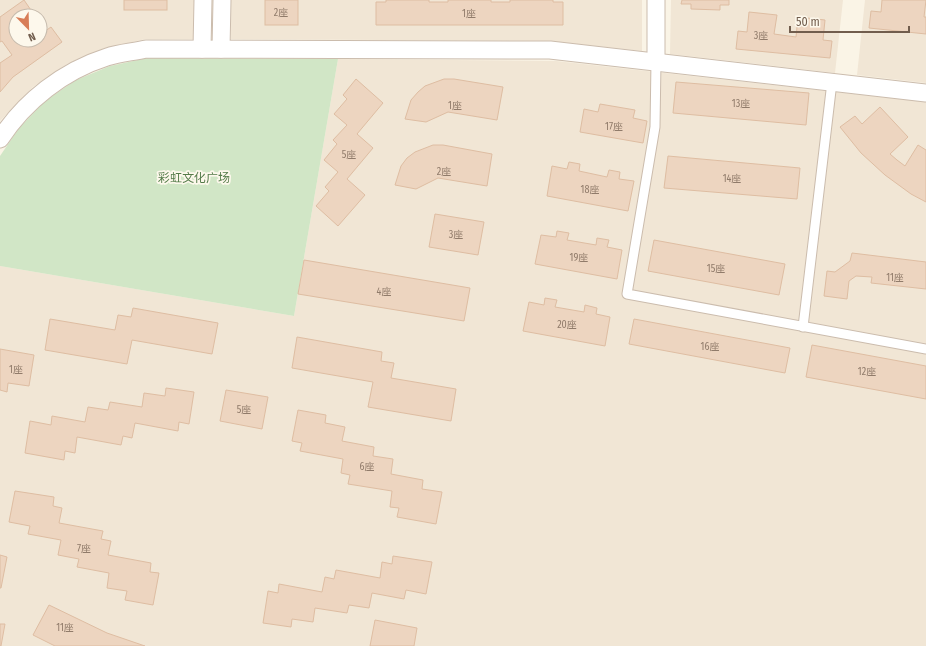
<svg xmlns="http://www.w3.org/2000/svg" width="926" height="646" font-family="'Fira Sans Condensed','Noto Sans SC',sans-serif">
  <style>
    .residential { fill: #f1e6d5; fill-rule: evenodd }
    .green { fill: #d1e6c6 }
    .building { fill: #edd5c0; stroke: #debda2 }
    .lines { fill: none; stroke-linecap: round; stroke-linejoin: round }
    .lane-casing { stroke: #cbbcad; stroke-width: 11 }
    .street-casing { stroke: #cbbcad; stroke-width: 19 }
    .lane { stroke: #fff; stroke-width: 9 }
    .street { stroke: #fff; stroke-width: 17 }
    .labels { text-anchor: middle; stroke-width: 3.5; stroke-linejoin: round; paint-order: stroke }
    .number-label { font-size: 10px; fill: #907b6a }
    .park-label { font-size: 12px; fill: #547b49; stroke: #fdf8ec }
  </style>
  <rect width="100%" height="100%" fill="#faf4e6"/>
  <g class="residential">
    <path d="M0 0H194L193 39H146L105 48 67 64 33 87 0 121ZM16 16H40V40H16Z"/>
    <polygon points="231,0 642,0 642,51 550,41 231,39"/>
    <polygon points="671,0 843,0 835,73 670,54"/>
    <polygon points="865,0 926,0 926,83 857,75"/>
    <polygon points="338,59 556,61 926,102 926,646 0,646 0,266 294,316"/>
  </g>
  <polygon class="green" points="147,58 338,59 294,316 0,266 0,156 19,128 45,101 76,80 110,66"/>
  <g class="building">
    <polygon points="24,0 35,16 16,16 16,40 40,40 40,32 41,34 51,27 62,42 13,77 0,92 0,63 12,55 2,41 0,42 0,17"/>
    <rect x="124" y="0" width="43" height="10"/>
    <rect x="265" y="0" width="33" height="25"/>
    <polygon points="386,0 429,0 429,2 448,2 448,0 491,0 491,2 510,2 510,0 553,0 553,2 563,2 563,25 376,25 376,2 386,2"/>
    <polygon points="682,0 729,0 729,5 720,5 720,10 691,9 691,4 681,4"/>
    <polygon points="882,0 926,0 924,17 926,17 926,34 869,28 871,11 881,12"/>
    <polygon points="749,12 777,15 774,34 796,37 798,17 825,20 823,40 832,41 830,58 736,49 738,31 747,32"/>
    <polygon points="356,79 383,103 357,134 373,148 347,179 365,195 338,226 316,206 329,191 325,187 338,172 324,160 337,144 333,140 347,125 334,114 347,99 343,95"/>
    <polygon points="444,79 454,79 503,87 497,120 448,112 426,122 405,119 411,100 418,92 425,86"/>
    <polygon points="676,82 809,93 806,125 673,113"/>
    <polygon points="600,104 635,110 633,118 647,121 643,143 580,132 584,109 598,112"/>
    <polygon points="880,107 908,137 890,154 897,160 905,166 918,145 926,150 926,202 911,194 885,175 861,153 840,127 855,116 862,124"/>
    <polygon points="433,145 443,145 492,154 487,186 438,178 416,189 395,185 401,166 407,158 415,152"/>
    <polygon points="668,156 800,168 797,199 664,188"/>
    <polygon points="569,162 580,164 579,171 607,177 609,170 620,172 619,179 634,181 628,211 547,196 552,166 567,169"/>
    <polygon points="435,214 484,222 478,255 429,247"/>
    <polygon points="557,231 569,233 567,240 596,245 597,238 609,240 607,247 622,250 617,279 535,264 541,235 556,237"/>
    <polygon points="654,240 785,264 779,295 648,271"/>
    <polygon points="852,253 926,262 926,289 871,283 872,277 856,276 849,281 847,299 824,296 827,271 835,272 850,261"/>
    <polygon points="304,260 470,288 464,321 298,294"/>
    <polygon points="545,298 557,300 555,307 584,312 585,305 597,308 596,314 610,317 605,346 523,331 529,302 544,305"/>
    <polygon points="133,308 218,323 212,354 132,340 127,364 45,350 50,319 115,330 118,315 131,317"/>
    <polygon points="634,319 790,348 785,373 629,344"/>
    <polygon points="297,337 382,352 381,361 394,363 391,378 456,389 451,421 368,407 373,382 292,368"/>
    <polygon points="812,345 926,366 926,399 806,377"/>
    <polygon points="0,349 34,355 29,386 8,383 7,392 0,390"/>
    <polygon points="166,388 194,392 189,424 179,422 178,431 135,423 132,438 123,436 121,445 77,437 75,453 65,451 64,460 25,453 30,421 51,425 52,416 85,422 88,407 108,410 110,402 142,407 144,393 165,396"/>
    <polygon points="226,390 268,397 262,429 220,421"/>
    <polygon points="298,410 326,415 325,423 345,427 342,441 374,447 373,456 393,459 391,474 423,480 422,489 442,492 436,524 397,517 399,508 390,507 392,491 348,484 350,475 341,473 343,459 300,451 302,443 292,441"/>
    <polygon points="15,491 54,497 53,506 62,508 59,523 103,531 101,539 111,541 108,555 151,563 150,572 159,573 153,605 125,600 127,591 107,588 109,573 77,567 79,559 58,555 61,540 28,534 30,526 9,522"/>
    <polygon points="0,555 7,557 1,588 0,588"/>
    <polygon points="393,556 432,562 426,594 406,590 404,599 372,593 369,608 349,605 347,613 315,608 313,622 292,619 291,627 263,623 268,591 278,593 279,584 322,592 325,577 334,579 336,570 380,578 382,562 392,564"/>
    <polygon points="49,605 107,633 145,646 55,646 33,635"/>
    <polygon points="375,620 417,628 414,646 370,646"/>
    <polygon points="0,624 5,624 1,646 0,646"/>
  </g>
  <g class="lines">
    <defs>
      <g id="lane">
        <polyline points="656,62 655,127 627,294 926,349"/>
        <polyline points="803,327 832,82"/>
      </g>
      <g id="street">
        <polyline points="202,49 203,0"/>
        <polyline points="221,49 222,0"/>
        <polyline points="656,62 656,0"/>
        <path d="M0 139C25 101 63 71 107 57 119 53 133 52 146 49L550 50 926 93"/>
      </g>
    </defs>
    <use href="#lane" class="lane-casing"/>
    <use href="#street" class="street-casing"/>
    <use href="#lane" class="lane"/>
    <use href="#street" class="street"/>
  </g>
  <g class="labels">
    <g class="number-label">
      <text x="281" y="16">2座</text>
      <text x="469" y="17">1座</text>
      <text x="761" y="39">3座</text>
      <text x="741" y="107">13座</text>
      <text x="455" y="109">1座</text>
      <text x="614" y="130">17座</text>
      <text x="349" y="158">5座</text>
      <text x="444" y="175">2座</text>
      <text x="732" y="182">14座</text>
      <text x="590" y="193">18座</text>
      <text x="456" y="238">3座</text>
      <text x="579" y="261">19座</text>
      <text x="716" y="272">15座</text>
      <text x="895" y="281">11座</text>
      <text x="384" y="295">4座</text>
      <text x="567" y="328">20座</text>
      <text x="710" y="350">16座</text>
      <text x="16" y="373">1座</text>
      <text x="867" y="375">12座</text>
      <text x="244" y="413">5座</text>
      <text x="367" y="470">6座</text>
      <text x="84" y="552">7座</text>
      <text x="65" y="631">11座</text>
    </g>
    <g class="park-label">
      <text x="194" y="182">彩虹文化广场</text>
    </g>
  </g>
  <g transform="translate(28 28) rotate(157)"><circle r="19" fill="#fdf8ec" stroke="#c5baac"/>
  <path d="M0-3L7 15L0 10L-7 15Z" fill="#d87d57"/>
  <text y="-6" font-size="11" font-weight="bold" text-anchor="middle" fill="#715d4d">N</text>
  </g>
  <path d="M790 26v6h119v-6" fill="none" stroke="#715d4d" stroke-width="2"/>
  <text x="796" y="26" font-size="12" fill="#715d4d" stroke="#fdf8ec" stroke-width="3" paint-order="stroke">50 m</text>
</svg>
